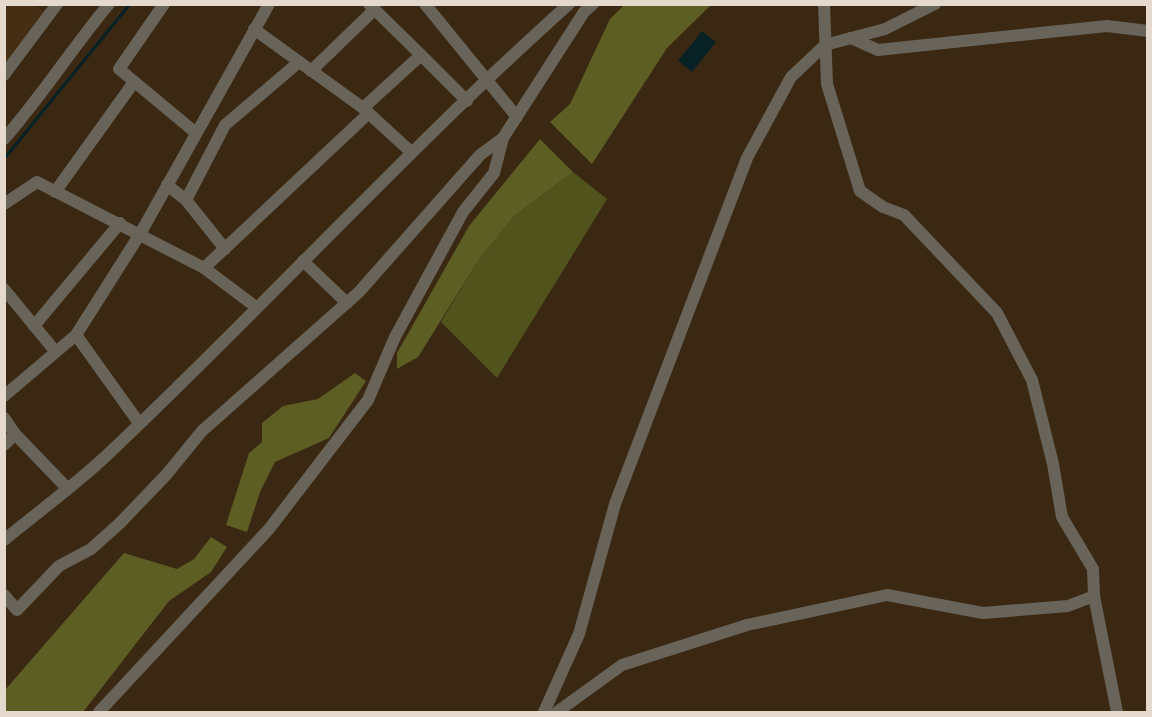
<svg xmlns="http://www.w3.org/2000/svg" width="1152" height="717" font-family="'Archivo Narrow',sans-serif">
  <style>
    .built { fill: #452e13 }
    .green { fill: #51531d }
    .forest { fill: #5c5e24 }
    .water { fill: #072125 }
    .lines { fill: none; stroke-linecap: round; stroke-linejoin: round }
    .stream { stroke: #072125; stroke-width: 3 }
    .street { stroke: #696459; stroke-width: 12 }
  </style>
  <rect width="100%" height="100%" fill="#3a2813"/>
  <polygon class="built" points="5,5 35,5 45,13 5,69"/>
  <polygon class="green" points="573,172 607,199 497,378 441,322 478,261 513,217"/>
  <g class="forest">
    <polygon points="624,5 711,5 667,48 592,164 550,122 570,104 610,19"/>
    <polygon points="540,139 573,172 513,217 478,261 418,357 397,369 397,353 469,226"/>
    <polygon points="355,373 366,381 329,438 275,462 260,492 247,532 226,525 249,453 262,442 262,423 283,406 318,399"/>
    <polygon points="211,537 227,547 211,572 169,601 83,712 5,712 5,690 124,553 177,569 194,559"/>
  </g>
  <polygon class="water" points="702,31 716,42 692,72 678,61"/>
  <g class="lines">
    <polyline class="stream" points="4,159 130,4"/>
    <g class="street">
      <polyline points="164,4 119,69 196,133"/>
      <polyline points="425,4 517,117"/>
      <polyline points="254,29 363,108 411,152"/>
      <polyline points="851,38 885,29 935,4"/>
      <polyline points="421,55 467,101"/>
      <polyline points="311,71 375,9"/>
      <polyline points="4,75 57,4"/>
      <polyline points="363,108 421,55 369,4"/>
      <path d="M4 139C42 96 72 48 109 4"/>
      <polyline points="167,185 186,200 225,249"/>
      <polyline points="55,192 134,82"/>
      <polyline points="186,200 225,125 299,62"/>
      <polyline points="4,204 37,182 204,268 256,307"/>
      <polyline points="303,261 347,303"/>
      <polyline points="204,268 369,113"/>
      <polyline points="4,289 55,351"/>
      <polyline points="34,326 120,223"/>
      <polyline points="76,335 139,423"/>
      <polyline points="4,396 76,335 140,234 269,4"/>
      <polyline points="4,418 15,434 67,488"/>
      <polyline points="4,445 15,434"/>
      <path d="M4 540C38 512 74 486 106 456 263 308 408 148 569 4"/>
      <polyline points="4,595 17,610 59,566 91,549 120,523 166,475 202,431 359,292 480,155 503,138 584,12 593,4"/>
      <polyline points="1094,596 1117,712"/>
      <polyline points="99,712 269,529 368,400 395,337 463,212 494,173 503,138"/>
      <polyline points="544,712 579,634 615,504 747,158 791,77 825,45 851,38 878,50 1107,26 1148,31"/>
      <polyline points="557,712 622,665 747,625 887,595 983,613 1068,606 1094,596 1093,569 1062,517 1053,464 1032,380 997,313 904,215 883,207 860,191 827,84 824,4"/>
    </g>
  </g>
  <rect width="1152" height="717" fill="none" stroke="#e4d9cc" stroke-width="12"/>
</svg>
